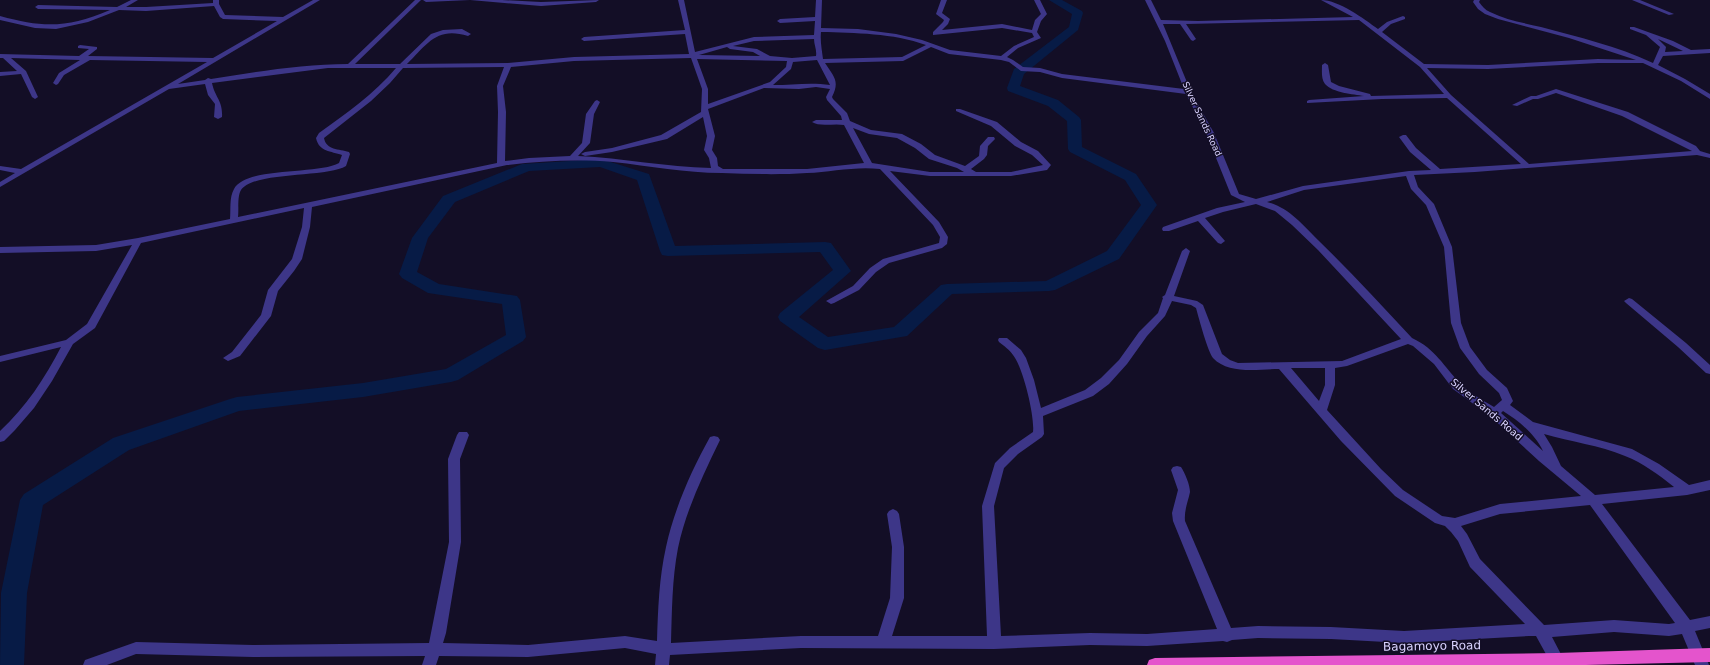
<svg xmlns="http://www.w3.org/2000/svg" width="1710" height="665" font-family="'DejaVu Sans',sans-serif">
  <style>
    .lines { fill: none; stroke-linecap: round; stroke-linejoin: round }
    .river { fill: #071b46; fill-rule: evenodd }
    .minor { fill: #3d3688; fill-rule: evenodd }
    .trunk { fill: #e454cc; fill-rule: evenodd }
    .labels { text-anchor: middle; stroke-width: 3; stroke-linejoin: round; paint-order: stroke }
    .far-street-label { font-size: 9px; fill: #dad3ff; stroke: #130e26 }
    .street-label { font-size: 10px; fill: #dad3ff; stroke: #130e26 }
    .near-street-label { font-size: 12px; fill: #dad3ff; stroke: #130e26 }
  </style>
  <rect width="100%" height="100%" fill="#130e26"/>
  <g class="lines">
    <polygon class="river" points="1049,0 1062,0 1082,11 1083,13 1078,30 1024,74 1020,86 1058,100 1079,117 1081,120 1082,147 1136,174 1157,205 1119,259 1055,290 1049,291 952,294 907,336 825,350 818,348 780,321 778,317 780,313 833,270 820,252 668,256 662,255 660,251 637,180 600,167 529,171 455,202 428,238 417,272 439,284 517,296 520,300 526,337 523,341 458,380 451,382 363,397 239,411 129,450 43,505 27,593 24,665 0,665 1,593 20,500 24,494 113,438 230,399 237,397 363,383 446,369 506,335 502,304 428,293 402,278 399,274 412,238 443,196 522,164 601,159 649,174 675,246 825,242 831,243 851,271 799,317 828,337 894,327 941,285 947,284 1046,281 1107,251 1141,205 1125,180 1070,152 1068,149 1067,121 1048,106 1008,91 1007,88 1014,69 1069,27 1072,14"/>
    <g class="minor">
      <path d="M131 0H138L126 7H146L213 3V0H219V4L225 15 283 17 313 0H320L178 84 205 80 208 78 211 79C256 72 302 64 348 64L415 0H421L355 64H400L431 34 443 30 462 29 471 34 468 36C437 26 427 44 407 64L508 63 574 57 689 54 685 34 584 41 581 39 584 37 685 30 678 0H684L695 52 754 37 814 35 815 21 780 23 777 21 780 19 815 17 816 0H822L821 28 858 29 896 34 922 40 950 50 1001 56 1014 46 1034 37 1032 33 1002 28 933 35V32L943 22 944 20 936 14 941 0H947L942 13 950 19 948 24 942 30 1002 24 1032 30 1035 20 1041 14 1034 0H1040L1047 14 1041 21 1037 32 1041 38 1018 48 1007 57 1013 60 1023 67 1040 68 1062 74 1184 89 1165 41 1145 0H1151L1161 20 1198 21 1353 17 1321 0C1339 0 1364 19 1378 29L1387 22 1403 16 1405 17V19L1391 24 1382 32 1424 64 1488 65 1598 59 1636 60 1569 38 1498 19 1485 14 1478 9 1473 2 1474 0H1480L1479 2C1482 6 1485 10 1490 12 1506 20 1524 23 1541 27 1578 37 1617 46 1653 63L1660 47 1646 35 1630 29V27H1634L1673 41 1691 50 1710 49V53L1663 56 1658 65 1685 79 1710 94V99L1681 81 1643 63H1598L1488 69 1427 68 1451 95 1529 164 1692 151 1622 116 1556 93 1538 99H1533L1517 106 1512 105 1531 96H1536L1556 89 1628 112 1696 146 1700 151 1710 154V158L1697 155 1475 172 1414 175 1418 187 1434 204 1452 247 1461 323 1470 347 1487 370 1507 388 1513 401 1510 405 1533 422 1632 449 1659 464 1689 485 1710 480V490L1687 495 1602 504 1690 620 1710 616V628L1695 631 1709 665H1695L1682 634 1669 636 1614 632 1552 637 1564 660 1561 665H1552L1536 636H1529L1404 643 1331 639 1258 638 1232 640 1227 642 1223 641 1147 646 1090 645 994 649 801 648 670 655 669 665H655L656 654 625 648 528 657 439 656 436 665H422L425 656 253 657 136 654 107 665H83L85 660 136 642 253 645 429 643 449 542 448 459 457 435 459 432H467L469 435 460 459 461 542 446 633 443 643 528 645 625 636 657 641C658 610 659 578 666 547 674 510 691 471 710 437L714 436 718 437 720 440C703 475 686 510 678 548 672 579 672 611 671 643L801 636H878L890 598 892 547 887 514 889 511 893 509 897 511 899 514 904 547V598L892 636H987L982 506 995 463 1010 448 1033 432C1035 417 1023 367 1013 355 1010 350 1004 346 999 342L998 340 999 338H1007L1021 350 1026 358 1034 380 1041 408 1085 390 1101 378 1119 360 1139 332 1158 313 1163 298 1162 297 1165 295 1182 251 1186 248 1190 251 1174 296 1197 301 1203 305 1222 354 1230 360 1238 363 1342 361 1401 339 1318 250 1292 225 1275 211 1256 204 1223 212 1205 218 1225 241 1221 244 1218 243 1198 221 1169 231H1163L1162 229 1163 227 1217 208 1245 202 1231 195 1206 133 1186 94 1062 78 1040 72 1021 71 1009 62 1001 60 949 54 931 47 903 61 825 63C834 77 840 81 832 97L833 99 847 113 850 121 871 130 902 134 921 144 935 155 965 166 979 156 980 146 988 137H994L995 139 988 146 987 155 984 159 971 169 976 172H1011L1043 165 1032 155 1015 146 991 126 956 111V109H960L997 122 1021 142 1038 151 1051 165 1047 170 1011 176H930L890 171 939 222 948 237 947 244 942 248 889 263 876 272 859 290 834 303 831 304 826 301 853 286 870 268 883 259 939 243 940 237 933 225 880 169C856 166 831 172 807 173 779 175 750 174 722 173 685 173 650 166 613 162 578 159 542 161 507 165L312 207 310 227 302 259 294 271 278 291 271 316 240 356 228 361 223 358 232 352 261 315 268 290 292 259 302 227 304 208 141 243 95 328 73 344 52 381 34 408 15 430 4 441 0 442V431C26 407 45 378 61 347L0 362V356L66 340 87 324 132 245 96 251 0 253V247L96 245 138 238 230 219C231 209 229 198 234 189 247 166 318 175 339 163L342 155C331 151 319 152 316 138L319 133C347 113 374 94 396 68H328L212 83C215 98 223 100 222 117L218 119 214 117 215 104 208 95 205 84 169 89 0 187V182L15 173 0 170V166L21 169 207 62 90 60 64 75 58 84 56 85 53 83 59 73 80 60 11 58 26 71 38 97 35 99 32 97 21 74 0 76V72L17 71 3 58H0V54L79 56 89 49 78 48V46L80 45 97 47V49L88 56 213 58 277 21 223 19 220 17 214 6 146 11 119 10 88 22 56 29 35 28 0 20V16C44 28 67 28 110 10L38 9 35 7 38 5 117 7ZM1359 20 1420 67 1444 94 1371 96 1370 94 1339 86 1331 82 1328 65 1325 63 1322 65C1322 71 1321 79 1325 84 1333 93 1353 94 1364 96L1309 100 1307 101V103L1382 99 1447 98 1521 164 1440 169 1416 148 1406 135H1403L1399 137 1410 152 1431 170 1409 171 1303 186 1256 199 1239 194 1214 133 1191 92 1163 24H1180L1191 40 1193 41 1196 39 1186 24ZM821 32C855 33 893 33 926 45L902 57 823 59C822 50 820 41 821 32ZM814 39C814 45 817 50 816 56L792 58 770 56 757 49 733 46 754 41ZM1658 39 1683 51 1665 52 1666 47ZM727 47 730 49 753 52 760 56 699 55ZM691 58 702 89 701 112 661 135 612 148 585 152 581 154 585 156 612 152 667 139 703 117 707 136 704 150 709 158 711 168C666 167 623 158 578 156L590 143 594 114 600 102 597 100 595 101 586 114 582 143 570 156 529 158 505 161 506 112 503 86 511 67 574 61ZM697 59 787 61 786 67 770 82 708 104V89ZM817 60 830 85C811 82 792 85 773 85L791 69 793 62ZM504 67 497 86 498 112 497 163 238 217C239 209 237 197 241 190 254 171 327 178 346 166L350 154 349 152C339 149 326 150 324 138L371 101 390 83 403 68ZM816 87 830 89 826 97 827 100 841 116 842 120H816L812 122C819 127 835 123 844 125L864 163 807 169H723L718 166 717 158 712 150 715 136 708 109 764 88 799 89ZM853 128 869 134 897 138 915 148 929 159 957 168 964 172H930L872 163ZM1406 176 1411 189 1426 205 1444 247 1451 323 1460 348 1479 374 1499 393 1502 400 1494 407C1482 400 1470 393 1461 384 1443 366 1436 349 1412 338 1381 305 1350 271 1318 240 1303 225 1288 207 1267 202L1304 190ZM1172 301 1191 305 1196 308C1199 319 1208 352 1213 358 1229 375 1259 369 1279 369L1341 441 1395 496 1435 523 1445 526 1451 532 1458 541 1470 567 1525 624 1404 631 1331 627 1258 626 1231 628 1185 521C1184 510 1188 502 1190 492 1190 485 1185 473 1181 467L1177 466 1173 467 1171 470 1178 490 1172 513 1173 521 1217 629 1147 634 1090 633 1001 636 994 506 1004 468 1018 454 1042 437 1044 434 1043 416 1093 396 1109 384 1127 364 1147 336 1165 316ZM1408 344 1413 346 1434 364 1453 389 1490 416 1539 461 1581 496 1500 504 1455 518 1442 516 1403 490 1381 469 1327 410 1335 385V368L1347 366ZM1291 368H1325V385L1319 401ZM1503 411C1519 421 1535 434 1543 451L1501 413ZM1544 434C1571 442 1599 445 1625 456 1643 463 1659 475 1674 487L1595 495 1561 466 1552 447ZM1590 505 1675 623 1669 624 1614 620 1544 625 1480 559 1467 534 1461 526 1500 514Z"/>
      <polygon points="423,0 502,0 541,2 599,0 596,2 541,6 470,0 426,2"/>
      <polygon points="1632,0 1640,0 1674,14 1669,15"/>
      <polygon points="1629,298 1632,299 1686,343 1710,365 1710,374 1706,373 1678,347 1626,303 1624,301"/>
    </g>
    <polygon class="trunk" points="1710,648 1710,662 1586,665 1147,665 1149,660 1155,658 1557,653"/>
  </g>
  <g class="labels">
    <g class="far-street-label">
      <text transform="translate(1202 119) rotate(65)" y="3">Silver Sands Road</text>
    </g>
    <g class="street-label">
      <text transform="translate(1487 409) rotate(40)" y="4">Silver Sands Road</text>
    </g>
    <g class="near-street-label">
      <text transform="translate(1432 646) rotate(-1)" y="4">Bagamoyo Road</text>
    </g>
  </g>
</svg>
